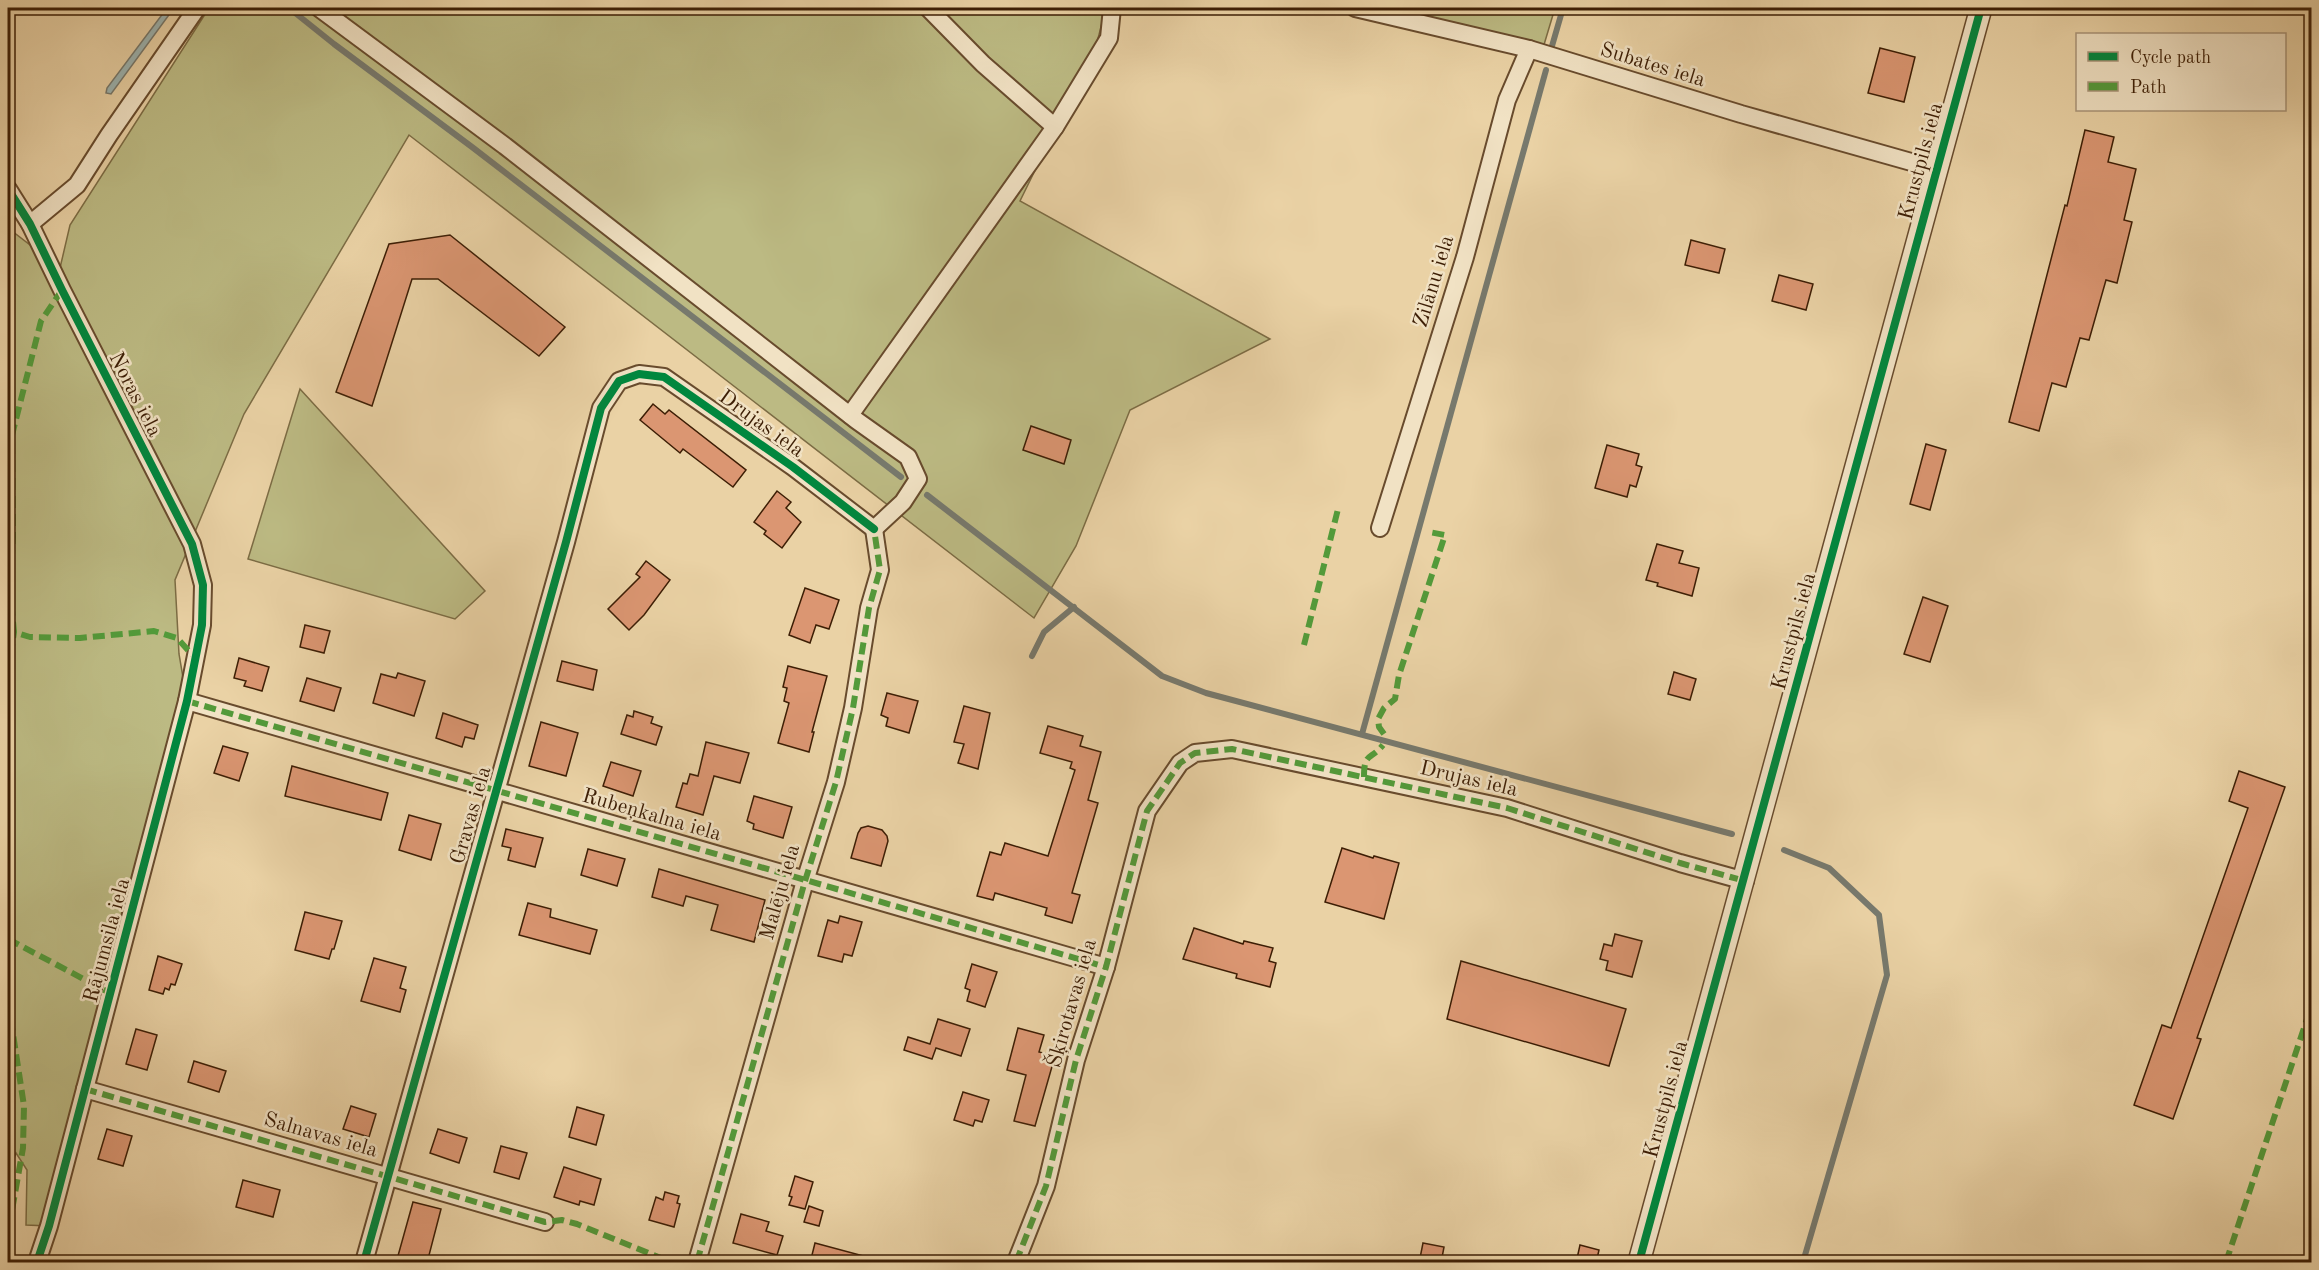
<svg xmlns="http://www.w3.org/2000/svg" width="2319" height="1270" font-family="'Old Standard TT',serif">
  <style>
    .green { fill: #bcba83; stroke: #7c6c44; stroke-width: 1.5 }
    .water { fill: #9db5b2; stroke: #77796d; stroke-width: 1.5 }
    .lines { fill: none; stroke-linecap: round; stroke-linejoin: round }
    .stream { stroke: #77796d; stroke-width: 6 }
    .building { fill: #db9672; stroke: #3d1e05; stroke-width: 1.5 }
    .minor-casing { stroke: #684b2d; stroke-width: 20 }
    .tertiary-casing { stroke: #684b2d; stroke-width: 24 }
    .minor { stroke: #f1e2c4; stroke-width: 16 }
    .tertiary { stroke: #f1e2c4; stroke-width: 21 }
    .quiet { stroke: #539a3a; stroke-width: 6; stroke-dasharray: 12 6; stroke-linecap: butt }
    .cycleway-casing { stroke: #f1e2c4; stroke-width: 11 }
    .cycleway { stroke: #00873e; stroke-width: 8 }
    .labels { text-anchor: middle; stroke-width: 5; stroke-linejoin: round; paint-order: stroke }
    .street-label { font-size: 21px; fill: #3d1e05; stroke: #f1e2c4 }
  </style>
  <rect width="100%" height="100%" fill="#ead2a5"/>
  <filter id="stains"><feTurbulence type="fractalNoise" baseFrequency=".00333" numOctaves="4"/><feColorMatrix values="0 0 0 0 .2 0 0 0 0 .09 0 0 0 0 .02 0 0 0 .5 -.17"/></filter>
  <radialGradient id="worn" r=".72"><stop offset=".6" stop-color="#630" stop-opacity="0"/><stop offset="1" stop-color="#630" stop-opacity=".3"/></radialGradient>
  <g class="green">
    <polygon points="209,8 1106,8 1096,46 1020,201 1270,339 1130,410 1076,546 1034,618 409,135 244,414 175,580 179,654 187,701 49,1226 26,1225 27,1170 16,1153 8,1176 8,228 60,268 70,225"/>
    <polygon points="1381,8 1555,8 1543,48"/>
    <polygon points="300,389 485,591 455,619 248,559"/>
  </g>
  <polygon class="water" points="167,8 174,8 111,94 106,93 107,88"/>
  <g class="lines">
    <g class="stream">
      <polyline points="289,8 334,44 472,147 901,477"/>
      <polyline points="1552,46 1563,8"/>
      <polyline points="927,495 1162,676 1206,693 1732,834"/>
      <polyline points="1032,656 1044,632 1074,607"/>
      <polyline points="1362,734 1546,70"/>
      <polyline points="1784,850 1829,868 1879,915 1887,975 1803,1262"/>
    </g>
  </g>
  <g class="building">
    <polygon points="1880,48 1915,57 1904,102 1868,93"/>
    <polygon points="2085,130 2114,137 2108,162 2136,169 2124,220 2132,222 2117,283 2106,280 2089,340 2080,338 2066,387 2052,383 2039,431 2009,422 2065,205 2067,206"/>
    <polygon points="450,235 565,327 539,356 438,279 412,279 372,406 336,392 389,244"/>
    <polygon points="1691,240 1725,249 1719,273 1685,265"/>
    <polygon points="1779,275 1813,284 1806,310 1772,301"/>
    <polygon points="653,404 665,414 669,410 746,470 733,487 683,449 680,453 640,420"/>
    <polygon points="1031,426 1071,440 1064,464 1023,450"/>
    <polygon points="1926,444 1946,450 1930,510 1910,504"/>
    <polygon points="1607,445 1639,454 1636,465 1642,467 1636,487 1630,485 1627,497 1595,488"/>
    <polygon points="777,491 791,502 786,508 801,522 782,548 764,534 766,531 754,522"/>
    <polygon points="1657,544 1683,551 1679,563 1699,568 1692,596 1657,586 1658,583 1646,580"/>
    <polygon points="646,561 670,580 644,615 629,630 608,609 640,577 636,574"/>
    <polygon points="805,588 839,600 829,629 816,625 810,643 789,635"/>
    <polygon points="1923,597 1948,606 1930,662 1904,654"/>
    <polygon points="305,625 330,631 324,653 300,647"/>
    <polygon points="239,658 269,667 262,691 244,686 246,681 234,678"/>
    <polygon points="562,661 597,670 593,690 557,681"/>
    <polygon points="788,666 827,676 812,732 814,732 809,752 778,743 789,703 784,701 787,688 783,687"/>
    <polygon points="1674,672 1696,679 1690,700 1668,694"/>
    <polygon points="398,673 425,681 414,716 373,703 381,674 396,678"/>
    <polygon points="307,678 341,688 334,711 300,701"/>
    <polygon points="887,693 918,701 909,733 886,726 888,718 881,715"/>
    <polygon points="964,706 990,713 978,769 958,763 964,744 954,742"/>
    <polygon points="634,711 653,717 651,723 662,727 656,745 621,734 627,715 633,717"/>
    <polygon points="443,713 478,725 474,739 465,737 462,747 436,738"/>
    <polygon points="541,722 578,733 566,776 529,766"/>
    <polygon points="1048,726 1083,736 1080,746 1101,752 1088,800 1098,803 1072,893 1080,895 1072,923 1045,915 1047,908 995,893 993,900 977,896 990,852 1001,855 1005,843 1048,856 1075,770 1070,768 1072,762 1040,753"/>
    <polygon points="706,742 749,753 740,783 714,776 703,815 676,807 683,783 687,784 690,774 698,776"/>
    <polygon points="223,746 248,753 239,781 214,773"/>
    <polygon points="611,762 641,771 633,796 603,786"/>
    <polygon points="292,766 388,793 381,820 285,796"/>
    <polygon points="2239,771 2285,787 2197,1038 2201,1039 2173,1119 2134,1105 2162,1025 2171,1028 2248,808 2229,801"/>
    <polygon points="754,796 792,807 783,838 753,829 754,824 747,821"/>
    <polygon points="409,815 441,824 431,860 399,850"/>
    <polygon points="868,826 882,830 887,836 888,841 881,866 851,858 858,833 861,828"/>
    <polygon points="506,829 543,838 535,867 508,860 511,848 502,846"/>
    <polygon points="1342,848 1373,858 1374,856 1399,863 1384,919 1325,902"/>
    <polygon points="588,849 625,859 617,886 581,875"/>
    <polygon points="659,869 765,900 754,942 711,930 718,905 686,896 683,906 652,897"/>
    <polygon points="528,903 551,909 550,917 597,930 590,954 519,935"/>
    <polygon points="305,912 342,921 334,949 332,949 329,959 295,950"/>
    <polygon points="840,916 862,922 852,956 844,954 842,962 818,956 828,920 838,923"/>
    <polygon points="1194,928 1243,944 1244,941 1273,948 1269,961 1276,963 1270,987 1236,978 1237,974 1183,959"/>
    <polygon points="1615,934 1642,941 1632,977 1606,970 1608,961 1600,959 1604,944 1612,946"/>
    <polygon points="158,956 182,964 175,985 171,984 169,990 165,988 163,994 149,990"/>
    <polygon points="374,958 406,967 400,988 406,990 400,1012 361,1001"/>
    <polygon points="1461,961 1626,1009 1609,1066 1447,1019"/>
    <polygon points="972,964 997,972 985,1007 967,1001 970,990 965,988"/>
    <polygon points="938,1019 970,1029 961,1056 936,1048 932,1059 904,1050 908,1037 930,1044"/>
    <polygon points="1018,1028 1044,1035 1039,1052 1055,1056 1035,1126 1014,1121 1026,1075 1007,1070"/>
    <polygon points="136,1029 157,1035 147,1070 126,1064"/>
    <polygon points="194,1061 226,1071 219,1092 188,1082"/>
    <polygon points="963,1092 989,1100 982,1122 975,1120 973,1126 954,1120"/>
    <polygon points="351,1106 376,1114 369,1137 343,1129"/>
    <polygon points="577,1107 604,1115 596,1145 569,1137"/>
    <polygon points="107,1129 132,1136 123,1166 98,1159"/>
    <polygon points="438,1129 467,1138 459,1163 430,1153"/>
    <polygon points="501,1146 527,1153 519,1179 494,1172"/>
    <polygon points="564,1167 601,1179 594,1205 580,1201 579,1205 554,1197"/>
    <polygon points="795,1176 813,1182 805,1209 789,1205 792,1197 789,1196"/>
    <polygon points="243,1180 280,1190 273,1217 236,1207"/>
    <polygon points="665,1192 679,1196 677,1203 680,1204 674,1227 649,1220 656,1197 663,1200"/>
    <polygon points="413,1202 441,1209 427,1263 396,1263"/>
    <polygon points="809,1206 823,1211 819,1226 804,1222"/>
    <polygon points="741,1214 769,1222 766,1231 783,1236 777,1255 733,1243"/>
    <polygon points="815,1243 871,1258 870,1263 810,1263"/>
    <polygon points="1423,1243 1444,1247 1441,1263 1419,1263"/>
    <polygon points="1580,1245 1599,1250 1596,1263 1576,1263"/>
  </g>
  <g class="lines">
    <defs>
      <g id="minor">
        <polyline points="319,8 505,146 856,420 908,457 918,479 903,502 874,529"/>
        <polyline points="928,8 983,64 1055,127"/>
        <polyline points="1355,8 1529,49 1741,114 1936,169"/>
        <polyline points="8,189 30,224 62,290 192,544 203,585 202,625 187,701 49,1226 37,1262"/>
        <polyline points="30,224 77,185 109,135 197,8"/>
        <polyline points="850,415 1055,127 1109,38 1112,8"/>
        <polyline points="1380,528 1465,257 1507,100 1529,49"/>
        <polyline points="187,701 1106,967"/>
        <polyline points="85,1089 545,1222"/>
        <polyline points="364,1262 566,542 601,408 619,381 639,374 664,377 793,467 874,529"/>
        <polyline points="697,1262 805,881 836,782 853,708 869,608 880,570 874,529"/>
        <polyline points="1016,1262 1046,1186 1076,1060 1106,967 1147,811 1180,763 1195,753 1232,749 1507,808 1680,863 1745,881"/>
      </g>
      <polyline id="tertiary" points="1639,1262 1981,8"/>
    </defs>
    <use href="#minor" class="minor-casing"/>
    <use href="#tertiary" class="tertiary-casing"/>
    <use href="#minor" class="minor"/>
    <use href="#tertiary" class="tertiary"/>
    <g class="quiet">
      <polyline points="62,290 41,321 12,435 13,537 10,589 14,632 30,637 80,638 154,631 177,638 196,659"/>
      <polyline points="8,633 14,632 8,675"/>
      <polyline points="1304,645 1338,509"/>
      <polyline points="187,701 1106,967"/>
      <polyline points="1384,734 1379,727 1378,719 1384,708 1395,699 1399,675 1445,535 1429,532"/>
      <path d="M1364 777C1364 752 1370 761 1383 745"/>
      <polyline points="8,939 110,993"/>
      <polyline points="8,1001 24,1106 23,1148 8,1233"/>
      <polyline points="85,1089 545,1222 562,1220 577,1224 668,1261 691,1262"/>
      <polyline points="697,1262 805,881 836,782 853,708 869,608 880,570 874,529 871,527"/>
      <polyline points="1016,1262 1046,1186 1076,1060 1106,967 1147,811 1180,763 1195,753 1232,749 1507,808 1680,863 1745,881"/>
      <polyline points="2226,1262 2312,1004"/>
    </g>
    <defs>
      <g id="cycleway">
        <polyline points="8,189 30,224 62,290 192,544 203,585 202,625 187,701 49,1226 37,1262"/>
        <polyline points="364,1262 566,542 601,408 619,381 639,374 664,377 793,467 874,529"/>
        <polyline points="1639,1262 1981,8"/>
      </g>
    </defs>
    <use href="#cycleway" class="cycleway-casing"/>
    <use href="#cycleway" class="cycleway"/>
  </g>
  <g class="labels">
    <g class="street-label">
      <text transform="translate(1653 64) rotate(17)" y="7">Subates iela</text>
      <text transform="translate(1920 161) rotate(-75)" y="7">Krustpils iela</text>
      <text transform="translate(1433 281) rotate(-73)" y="7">Zilānu iela</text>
      <text transform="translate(136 394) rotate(63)" y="7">Noras iela</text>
      <text transform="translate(762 423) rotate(36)" y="7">Drujas iela</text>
      <text transform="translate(1793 631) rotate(-75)" y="7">Krustpils iela</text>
      <text transform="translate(1469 778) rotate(13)" y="7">Drujas iela</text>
      <text transform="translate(652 814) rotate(16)" y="7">Rubeņkalna iela</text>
      <text transform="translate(470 815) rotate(-74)" y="7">Gravas iela</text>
      <text transform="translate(779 892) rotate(-74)" y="7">Malēju iela</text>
      <text transform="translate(106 940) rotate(-75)" y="7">Rājumsila iela</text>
      <text transform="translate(1071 1003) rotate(-74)" y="7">Šķirotavas iela</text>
      <text transform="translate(1665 1099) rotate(-75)" y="7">Krustpils iela</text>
      <text transform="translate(321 1134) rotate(16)" y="7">Salnavas iela</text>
    </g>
  </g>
  <rect width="2319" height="1270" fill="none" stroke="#ead2a5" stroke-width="30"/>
  <rect x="9" y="9" width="2301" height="1252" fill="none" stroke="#3d1e05" stroke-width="3"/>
  <rect x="15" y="15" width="2289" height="1240" fill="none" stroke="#3d1e05" stroke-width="1.5"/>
  <rect x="2076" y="33" width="210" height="78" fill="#f1e2c4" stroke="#a99478" stroke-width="1.5"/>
  <rect x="2088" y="52" width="30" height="9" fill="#00873e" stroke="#a99478" stroke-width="1.5"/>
  <text x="2130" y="63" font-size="18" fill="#3d1e05">Cycle path</text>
  <rect x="2088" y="82" width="30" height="9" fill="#539a3a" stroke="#a99478" stroke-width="1.5"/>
  <text x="2130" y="93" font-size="18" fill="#3d1e05">Path</text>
  <rect width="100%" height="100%" filter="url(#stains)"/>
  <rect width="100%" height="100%" fill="url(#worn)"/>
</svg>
